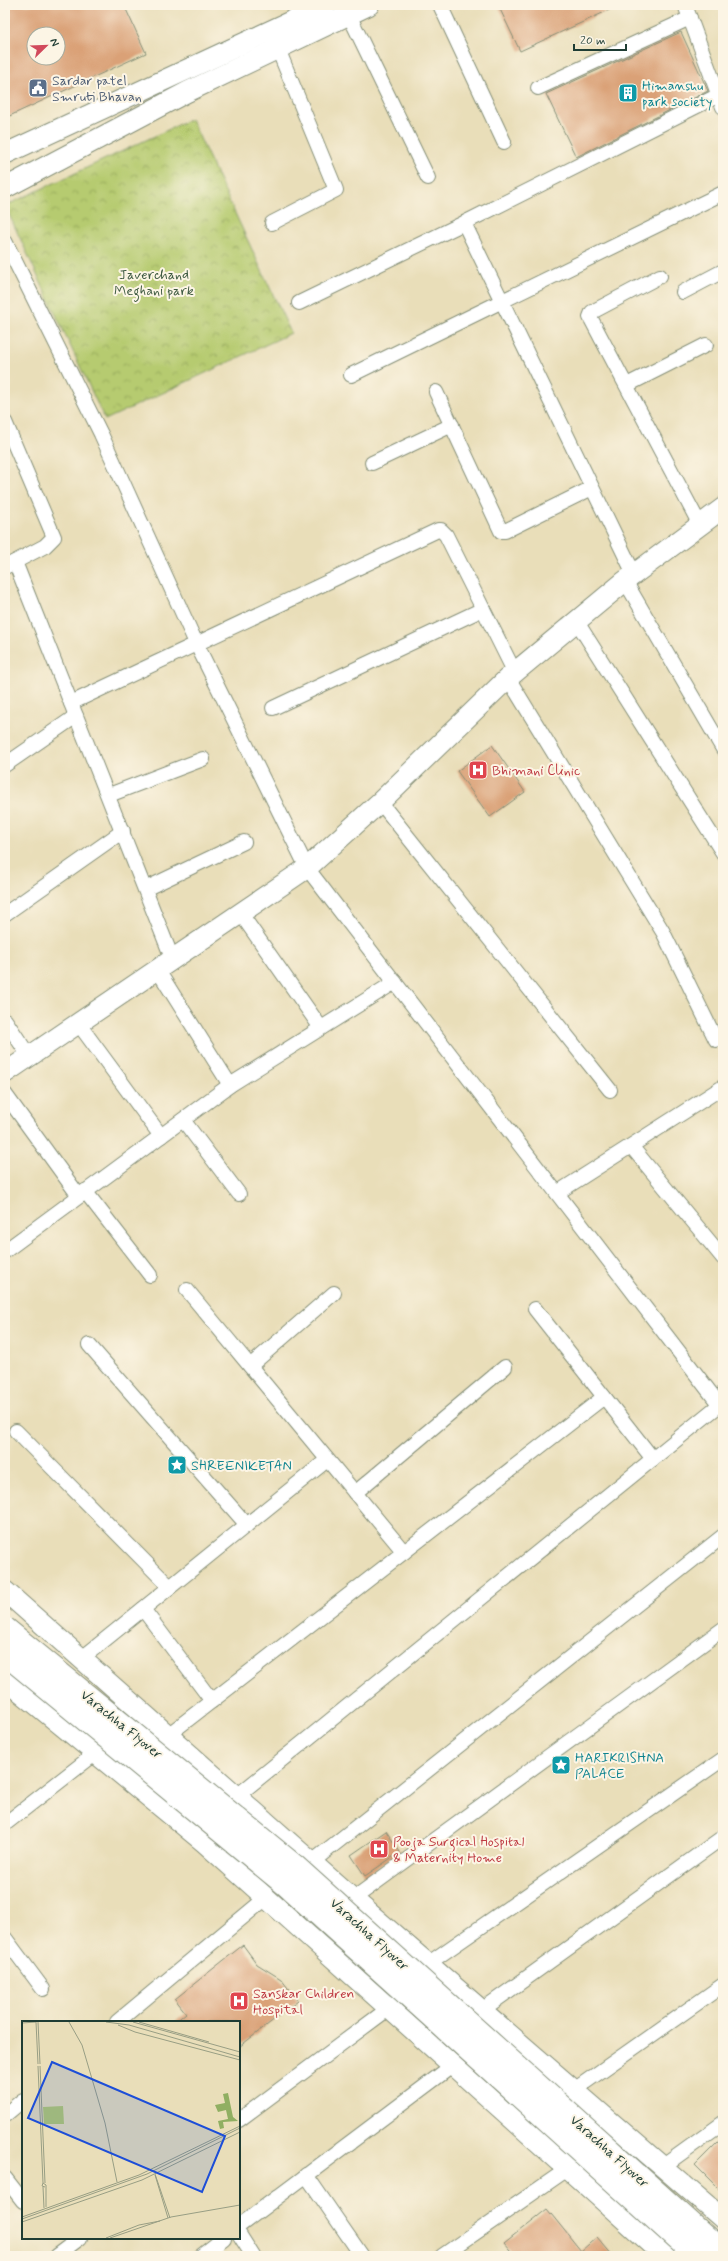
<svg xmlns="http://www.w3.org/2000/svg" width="728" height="2261" font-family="Mynerve,sans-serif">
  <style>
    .park { fill: url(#park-crowns); stroke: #6a8452 }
    .building { fill: #daa177; fill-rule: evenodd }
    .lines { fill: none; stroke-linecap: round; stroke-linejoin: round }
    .street-casing { stroke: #848e76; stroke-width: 16 }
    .secondary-casing { stroke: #848e76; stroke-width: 22 }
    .street { stroke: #fff; stroke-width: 14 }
    .secondary { stroke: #fff; stroke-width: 20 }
    .primary-bridge-casing { stroke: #848e76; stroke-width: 24; stroke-linecap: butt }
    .primary-bridge { stroke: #fff; stroke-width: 22 }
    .labels { text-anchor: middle; stroke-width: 4; stroke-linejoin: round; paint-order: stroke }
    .service-label { font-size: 14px; fill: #4e5e75; stroke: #fcf5e5; text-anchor: start }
    .culture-label { font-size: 14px; fill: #0d838f; stroke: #fcf5e5; text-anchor: start }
    .park-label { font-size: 14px; fill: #3d5940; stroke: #fcf5e5 }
    .health-label { font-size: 14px; fill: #be3a42; stroke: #fcf5e5; text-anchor: start }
    .street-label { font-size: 14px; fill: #1f3d34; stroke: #fcf5e5 }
    .inset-road { fill: none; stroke: #989e84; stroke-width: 1 }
    .view { fill: #1d4ed8; fill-opacity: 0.15; stroke: #1d4ed8; stroke-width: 2 }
    .inset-edge { fill: none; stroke: #1f3d34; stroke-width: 2 }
  </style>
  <defs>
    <pattern id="park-crowns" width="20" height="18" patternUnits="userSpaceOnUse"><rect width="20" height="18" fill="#b6cb6f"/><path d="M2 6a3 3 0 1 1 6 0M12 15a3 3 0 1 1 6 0" fill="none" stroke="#93a65c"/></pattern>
  </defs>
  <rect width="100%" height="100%" fill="#fcf5e5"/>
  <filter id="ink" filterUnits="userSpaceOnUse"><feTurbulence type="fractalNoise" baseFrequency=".025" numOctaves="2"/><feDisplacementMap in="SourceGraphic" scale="8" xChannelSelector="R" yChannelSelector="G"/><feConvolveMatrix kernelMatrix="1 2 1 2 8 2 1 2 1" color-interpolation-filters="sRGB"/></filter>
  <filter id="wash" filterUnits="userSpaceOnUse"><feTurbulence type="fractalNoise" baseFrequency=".012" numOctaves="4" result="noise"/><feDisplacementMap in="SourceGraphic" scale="16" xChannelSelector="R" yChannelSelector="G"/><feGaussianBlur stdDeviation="0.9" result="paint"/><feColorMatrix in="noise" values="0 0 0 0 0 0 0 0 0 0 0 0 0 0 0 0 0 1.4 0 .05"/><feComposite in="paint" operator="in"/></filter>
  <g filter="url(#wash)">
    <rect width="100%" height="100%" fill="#e9deb9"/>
    <polygon class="park" points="191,119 291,333 105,420 5,206"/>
    <g id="blocks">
      <g class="building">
        <path d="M5 5H124L146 53 5 118ZM34 34H58V58H34Z"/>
        <polygon points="498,5 620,5 520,51"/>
        <polygon points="681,32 708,91 576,157 546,94"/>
        <polygon points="492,745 525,792 490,817 457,771"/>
        <polygon points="386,1831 400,1852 365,1876 351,1855"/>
        <polygon points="243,1945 257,1964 281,1979 298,2001 239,2047 239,2022 175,2022 186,2013 175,1999"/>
        <polygon points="723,2137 723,2193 695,2165"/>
        <polygon points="547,2209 581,2251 597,2237 613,2256 515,2256 504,2243"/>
      </g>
    </g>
  </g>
  <g filter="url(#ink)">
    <use href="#blocks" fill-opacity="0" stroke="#848e76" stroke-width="1"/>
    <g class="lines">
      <defs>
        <g id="street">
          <polyline points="440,5 504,142"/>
          <polyline points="685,5 723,107"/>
          <polyline points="349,15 428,178"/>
          <polyline points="538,88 690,18"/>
          <polyline points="272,223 336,190 278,49"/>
          <polyline points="464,223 634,574"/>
          <polyline points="5,241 101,434 196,643 307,868 719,1404"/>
          <polyline points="660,276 592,312 590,317 700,525"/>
          <polyline points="683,292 723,271"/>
          <polyline points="299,303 464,223 719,95"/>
          <polyline points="351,375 723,193"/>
          <polyline points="627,385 706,345"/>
          <polyline points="436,392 501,531 505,531 592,488"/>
          <polyline points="5,422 54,537 45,546 5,567"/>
          <polyline points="372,463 452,425"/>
          <polyline points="15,562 172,958"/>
          <polyline points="625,581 723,749"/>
          <polyline points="577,622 723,853"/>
          <polyline points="508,678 663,932 716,1040"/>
          <polyline points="71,703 438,530 441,530 446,535 515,673"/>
          <polyline points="273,708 483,609"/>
          <polyline points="5,765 76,716"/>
          <polyline points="109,795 203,759"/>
          <polyline points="380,802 610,1090"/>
          <polyline points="145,889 244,842"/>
          <polyline points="5,914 123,831"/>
          <polyline points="241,914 321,1028"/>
          <polyline points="157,969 230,1085"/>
          <polyline points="5,1020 29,1056"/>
          <polyline points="78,1023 161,1136"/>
          <polyline points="5,1094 79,1196"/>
          <polyline points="183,1120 239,1194"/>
          <polyline points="631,1146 723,1258"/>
          <polyline points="85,1191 150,1275"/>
          <polyline points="557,1193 723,1087"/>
          <polyline points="5,1251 230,1085 395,982"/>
          <polyline points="187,1290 404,1552"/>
          <polyline points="535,1309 653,1459"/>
          <polyline points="89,1345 247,1525"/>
          <polyline points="250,1366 334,1293"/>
          <polyline points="16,1431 170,1587"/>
          <polyline points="355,1493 505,1367"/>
          <polyline points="143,1609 212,1701"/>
          <polyline points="81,1659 327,1460"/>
          <polyline points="168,1735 604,1397"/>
          <polyline points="237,1796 723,1402"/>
          <polyline points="5,1824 96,1753"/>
          <polyline points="312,1862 723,1536"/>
          <polyline points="353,1899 723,1629"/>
          <polyline points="5,1938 43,1989"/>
          <polyline points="423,1970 429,1963 723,1759"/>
          <polyline points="482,2010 723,1837"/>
          <polyline points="117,2022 266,1898"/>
          <polyline points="574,2090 723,1985"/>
          <polyline points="5,2115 23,2100"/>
          <polyline points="239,2120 388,2009 409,1985"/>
          <polyline points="662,2167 723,2123"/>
          <polyline points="306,2175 362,2256"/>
          <polyline points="5,2178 23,2201"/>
          <polyline points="239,2226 452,2066"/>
          <polyline points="239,2234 253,2256"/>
          <polyline points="56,2256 80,2238"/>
          <polyline points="201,2256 224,2238"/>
          <polyline points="442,2256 569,2168"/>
        </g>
        <g id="secondary">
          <polyline points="5,154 326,5"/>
          <polyline points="5,188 187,92 369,5"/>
          <polyline points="5,1073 307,868 380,802 508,678 625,581 723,508"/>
          <polyline points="5,1591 353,1899 723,2219"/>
          <polyline points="5,1679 205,1843 665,2256"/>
        </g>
      </defs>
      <use href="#street" class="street-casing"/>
      <use href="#secondary" class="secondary-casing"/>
      <use href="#street" class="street"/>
      <use href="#secondary" class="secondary"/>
      <defs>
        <g id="primary-bridge">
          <polyline points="5,1628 294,1865 723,2252"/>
          <polyline points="5,1654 287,1886 696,2256"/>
        </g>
      </defs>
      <use href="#primary-bridge" class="primary-bridge-casing"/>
      <use href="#primary-bridge" class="primary-bridge"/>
    </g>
  </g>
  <defs>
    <symbol id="civic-square" viewBox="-11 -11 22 22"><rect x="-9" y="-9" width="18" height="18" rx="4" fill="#5c6f8a" stroke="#fcf5e5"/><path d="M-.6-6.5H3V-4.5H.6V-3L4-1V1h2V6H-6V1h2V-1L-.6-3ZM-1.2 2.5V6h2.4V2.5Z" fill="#fff"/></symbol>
    <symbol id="building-square" viewBox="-11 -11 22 22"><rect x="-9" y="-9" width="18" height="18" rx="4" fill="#0f9aa8" stroke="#fcf5e5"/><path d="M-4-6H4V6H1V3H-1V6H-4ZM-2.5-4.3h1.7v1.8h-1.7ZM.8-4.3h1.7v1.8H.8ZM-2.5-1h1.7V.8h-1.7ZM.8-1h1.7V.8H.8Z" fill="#fff"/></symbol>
    <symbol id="hospital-square" viewBox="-11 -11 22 22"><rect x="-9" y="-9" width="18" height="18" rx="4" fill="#e0444e" stroke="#fcf5e5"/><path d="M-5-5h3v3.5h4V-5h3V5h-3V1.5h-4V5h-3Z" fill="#fff"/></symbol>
    <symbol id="sight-square" viewBox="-11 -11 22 22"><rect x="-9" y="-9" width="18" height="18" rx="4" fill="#0f9aa8" stroke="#fcf5e5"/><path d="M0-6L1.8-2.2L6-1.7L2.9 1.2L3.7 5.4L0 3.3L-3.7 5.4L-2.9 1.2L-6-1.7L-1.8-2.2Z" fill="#fff"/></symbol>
  </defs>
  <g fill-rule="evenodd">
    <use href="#civic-square" x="27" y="77" width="22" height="22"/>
    <use href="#building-square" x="617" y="82" width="22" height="22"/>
    <use href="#hospital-square" x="467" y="759" width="22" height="22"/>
    <use href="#sight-square" x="166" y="1454" width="22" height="22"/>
    <use href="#sight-square" x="550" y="1754" width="22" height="22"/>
    <use href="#hospital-square" x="368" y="1838" width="22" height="22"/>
    <use href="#hospital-square" x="228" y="1990" width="22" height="22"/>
  </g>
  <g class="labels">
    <g class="service-label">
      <text x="52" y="85">Sardar patel<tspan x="52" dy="16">Smruti Bhavan</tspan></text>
    </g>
    <g class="culture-label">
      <text x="642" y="90">Himanshu<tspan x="642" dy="16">park society</tspan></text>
      <text x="191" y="1470">SHREENIKETAN</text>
      <text x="575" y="1762">HARIKRISHNA<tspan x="575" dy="16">PALACE</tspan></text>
    </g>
    <g class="park-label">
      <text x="154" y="279">Javerchand<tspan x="154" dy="16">Meghani park</tspan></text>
    </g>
    <g class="health-label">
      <text x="492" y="775">Bhimani Clinic</text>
      <text x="393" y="1846">Pooja Surgical Hospital<tspan x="393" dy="16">&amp; Maternity Home</tspan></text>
      <text x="253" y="1998">Sanskar Children<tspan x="253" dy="16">Hospital</tspan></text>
    </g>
    <g class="street-label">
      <text transform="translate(122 1724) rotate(39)" y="5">Varachha Flyover</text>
      <text transform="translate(370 1934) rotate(42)" y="5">Varachha Flyover</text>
      <text transform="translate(610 2151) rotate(42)" y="5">Varachha Flyover</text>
    </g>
  </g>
  <g transform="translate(22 2021)">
    <rect width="218" height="218" fill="#e9deb9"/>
    <path d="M206 72 211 96 216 100 201 101 202 107 198 108 196 100 206 98 204 89 196 91 193 84 203 82 201 73Z" fill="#90af62"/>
    <path d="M41 85 42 103H22L21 86Z" fill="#b6cb6f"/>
    <path class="inset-road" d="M14 1 16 43M16 1 18 43M47 1 60 24 83 102 95 161M84 1 107 4 218 36M111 1 218 31M117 1 187 21M0 2 14 1M96 4 113 11 218 39M16 45 21 162M18 45 23 162M133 153 148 197M133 154 146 197M21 166 22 187M23 166 20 165 21 162 24 164V186M0 196 117 154 218 105M0 198 125 153 218 107M0 201 120 159 218 111M84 217 117 204 138 200M88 217 149 196 218 184"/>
    <path class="view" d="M30 41 203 115 180 171 6 97Z"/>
    <rect width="218" height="218" class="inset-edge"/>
  </g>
  <rect width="728" height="2261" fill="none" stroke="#fcf5e5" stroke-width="20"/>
  <g transform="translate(46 46) rotate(67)"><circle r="19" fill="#fcf5e5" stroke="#a4ab9e"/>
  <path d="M0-3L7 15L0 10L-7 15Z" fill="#d1495b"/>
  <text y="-6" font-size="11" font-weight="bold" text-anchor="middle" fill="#1f3d34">N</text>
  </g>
  <path d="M574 44v6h52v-6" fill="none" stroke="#1f3d34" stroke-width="2"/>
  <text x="580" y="44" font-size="12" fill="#1f3d34" stroke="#fcf5e5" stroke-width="3" paint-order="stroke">20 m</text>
</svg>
